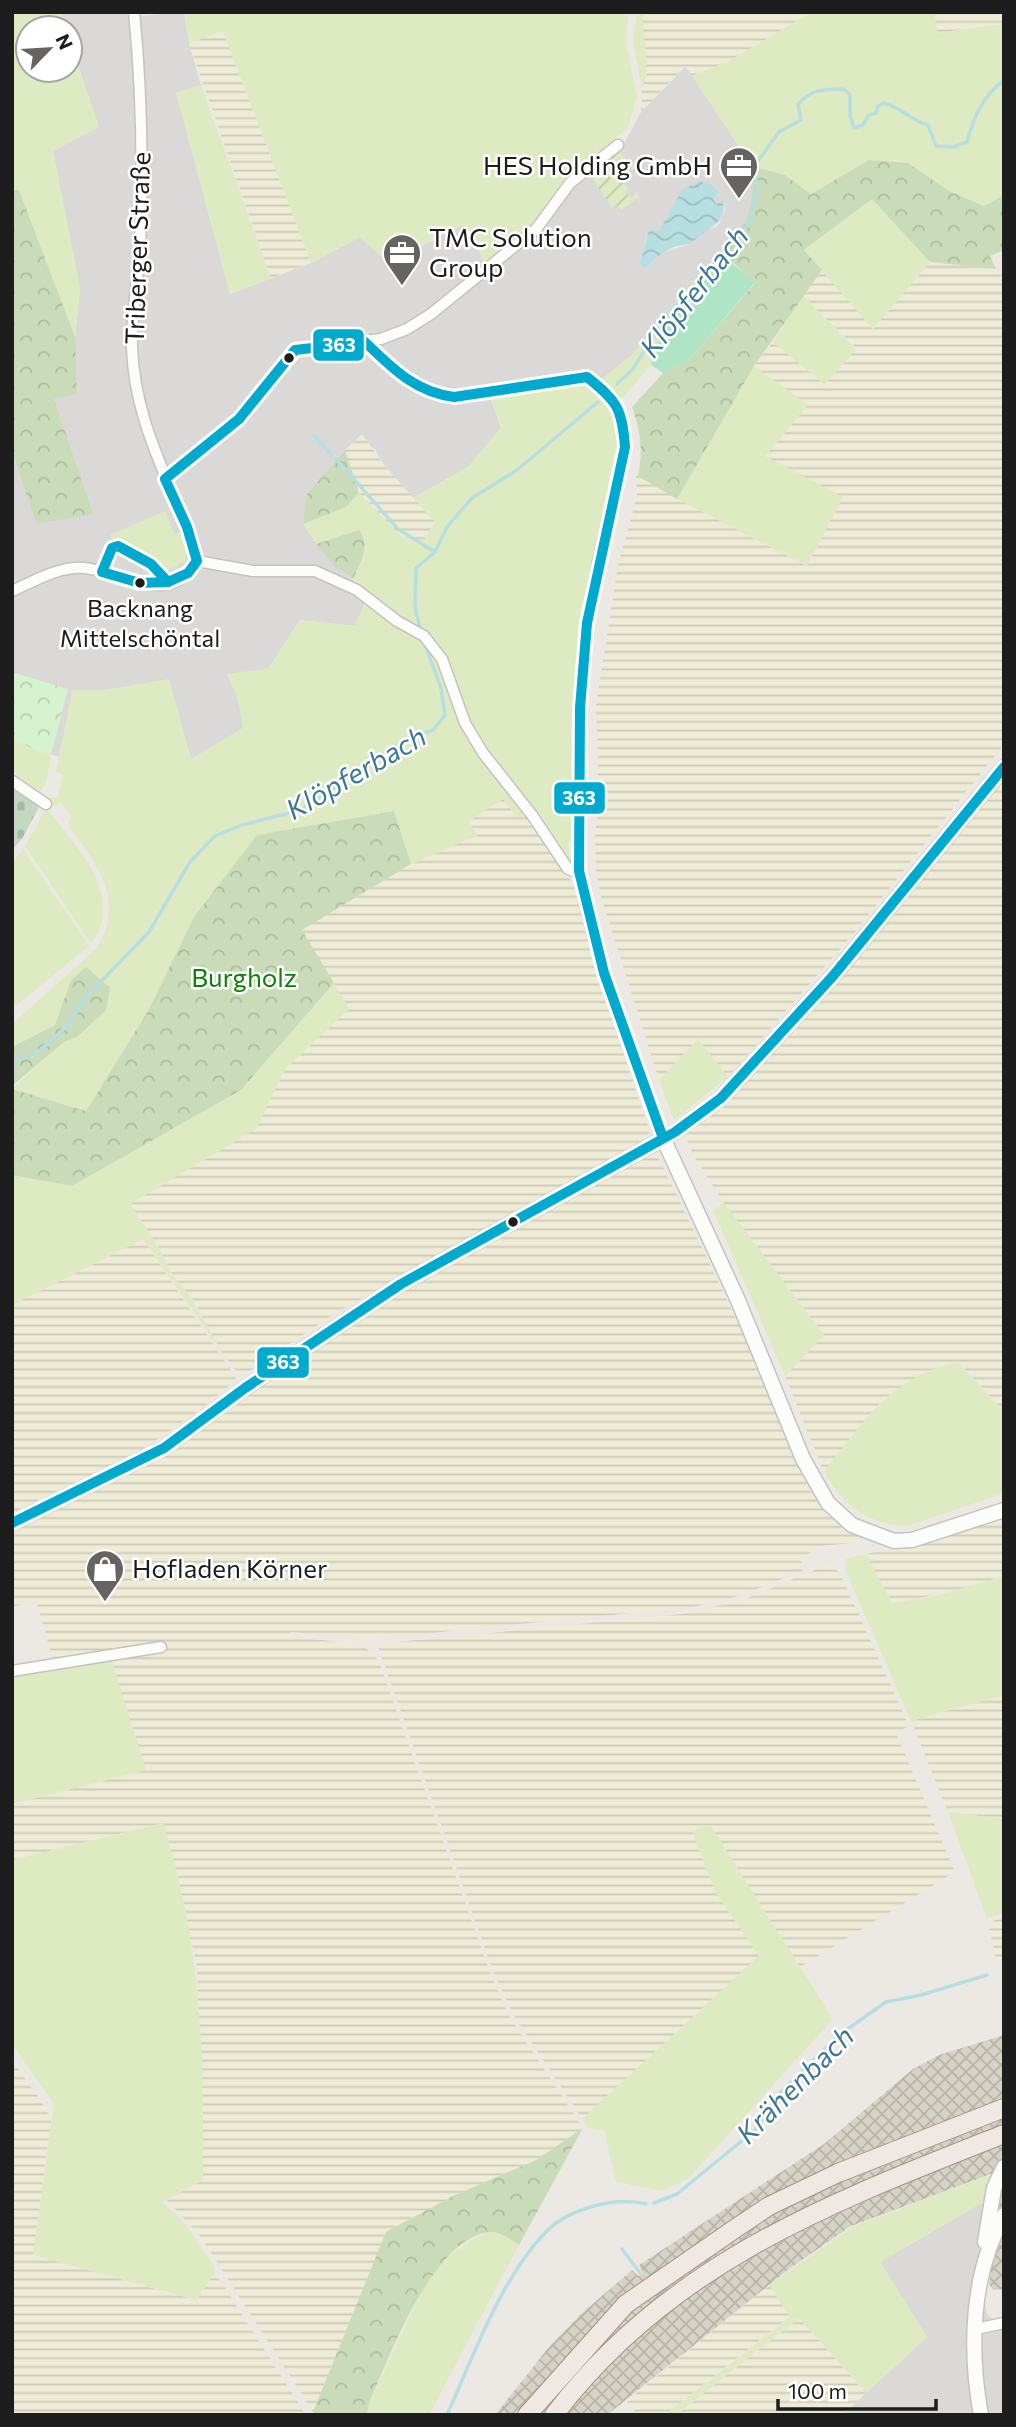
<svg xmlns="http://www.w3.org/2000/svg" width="1016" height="2427" font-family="Commissioner,sans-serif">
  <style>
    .residential { fill: #dbd9d7; fill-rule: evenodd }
    .construction { fill: url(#construction-cross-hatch) }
    .farmland { fill: url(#farmland-rules) }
    .grass { fill: #deebc2 }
    .forest { fill: url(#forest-crowns) }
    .cemetery { fill: url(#cemetery-stones) }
    .park { fill: url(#park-crowns) }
    .garden { fill: url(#garden-furrows) }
    .pitch { fill: #aee5c6 }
    .water { fill: url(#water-waves) }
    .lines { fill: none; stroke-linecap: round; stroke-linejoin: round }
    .stream { stroke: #b7dee1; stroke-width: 3.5 }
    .minor-casing { stroke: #c4c3c1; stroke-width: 13 }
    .tertiary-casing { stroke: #c4c3c1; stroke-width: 17 }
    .primary-casing { stroke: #a29382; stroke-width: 20 }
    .minor { stroke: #fcfcfb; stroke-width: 10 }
    .tertiary { stroke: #fcfcfb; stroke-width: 14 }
    .primary { stroke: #f0e9e3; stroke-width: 18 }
    .bus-1-casing { stroke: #fff; stroke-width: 16 }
    .bus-1 { stroke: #00a9ce; stroke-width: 10 }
    .bus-dot { fill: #1d1d1d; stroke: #fff; stroke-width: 2.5 }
    .labels { text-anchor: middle; stroke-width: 5; stroke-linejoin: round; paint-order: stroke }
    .bus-label { font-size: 24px; fill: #1d1d1d; stroke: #fff }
    .poi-label { font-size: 26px; fill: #1d1d1d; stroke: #fff; text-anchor: start }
    .street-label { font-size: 26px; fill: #1d1d1d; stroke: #fff }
    .park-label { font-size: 26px; fill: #0e7f07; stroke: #fff }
    .water-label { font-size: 28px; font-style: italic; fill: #3d7898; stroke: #fff }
    .line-badge { stroke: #fff; stroke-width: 2.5 }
    .badge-label { font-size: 19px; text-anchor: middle; font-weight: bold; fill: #fff }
  </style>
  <defs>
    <pattern id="construction-cross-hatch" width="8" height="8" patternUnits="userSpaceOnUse" patternTransform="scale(1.75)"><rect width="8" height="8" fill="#d6d2c6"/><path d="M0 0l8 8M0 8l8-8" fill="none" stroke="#b7b4aa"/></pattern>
    <pattern id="farmland-rules" width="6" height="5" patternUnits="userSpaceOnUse" patternTransform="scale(1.75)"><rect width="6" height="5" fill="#eeebd7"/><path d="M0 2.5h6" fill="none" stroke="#ccc9b8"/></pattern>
    <pattern id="forest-crowns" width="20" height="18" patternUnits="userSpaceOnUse" patternTransform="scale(1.75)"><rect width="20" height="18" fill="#cadbb9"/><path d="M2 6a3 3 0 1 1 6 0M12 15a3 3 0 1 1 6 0" fill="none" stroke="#adbc9f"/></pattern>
    <pattern id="cemetery-stones" width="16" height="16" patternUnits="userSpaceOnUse" patternTransform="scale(1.75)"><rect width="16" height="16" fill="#c3d7c1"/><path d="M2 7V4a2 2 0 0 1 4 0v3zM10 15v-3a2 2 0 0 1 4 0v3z" fill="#a7b8a5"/></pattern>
    <pattern id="park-crowns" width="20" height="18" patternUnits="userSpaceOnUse" patternTransform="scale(1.75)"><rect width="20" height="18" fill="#d4f3ce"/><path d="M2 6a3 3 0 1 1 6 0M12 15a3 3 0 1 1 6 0" fill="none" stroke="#b6d0b0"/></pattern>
    <pattern id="garden-furrows" width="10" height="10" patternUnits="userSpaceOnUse" patternTransform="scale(1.75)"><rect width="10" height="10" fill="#deebc2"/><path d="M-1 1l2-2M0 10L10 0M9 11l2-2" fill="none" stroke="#bec9a6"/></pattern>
    <pattern id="water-waves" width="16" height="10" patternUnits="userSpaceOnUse" patternTransform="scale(1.75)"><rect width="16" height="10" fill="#b7dee1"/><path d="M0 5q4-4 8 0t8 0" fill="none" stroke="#9dbec1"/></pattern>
  </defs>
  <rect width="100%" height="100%" fill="#ece9e5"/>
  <g class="residential">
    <path d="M60 12H139L140 16 184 12 189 43 201 85 177 93 230 294 311 263 360 237 389 263 463 225 491 271 569 188 625 142 641 112 686 66 752 166 754 189 748 221 631 356 602 379 491 400 501 428 468 467 413 498 384 465 374 448 345 450 307 494 335 567 370 592 355 626 300 620 268 669 227 674 238 699 244 728 191 760 169 680 105 690H73L59 757 12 740V451L36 524 54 399 75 337 80 289 53 151 99 127 70 42V28H65ZM700 181 720 194 713 199 717 204 721 200 725 209 720 222 716 227 700 232 691 244 660 253 647 267 640 261 647 235 659 231 680 197Z"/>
    <polygon points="985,2201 976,2270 987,2314 993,2319 1004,2316 1004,2415 842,2415 927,2337 880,2262"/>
  </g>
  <polygon class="construction" points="1004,2035 1004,2289 993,2290 989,2284 992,2264 989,2262 1002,2180 991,2174 851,2226 789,2269 607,2415 495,2415 549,2347 581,2314 632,2270 638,2276 643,2273 639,2265 824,2144 913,2069 939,2055"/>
  <g class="farmland">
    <polygon points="644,12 812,12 729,61 692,76 685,66 641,112 642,88 647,74 641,28"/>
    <polygon points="934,12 1004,12 1004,24 937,33"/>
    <polygon points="223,31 311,263 271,278 189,43"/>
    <polygon points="930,262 996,269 1004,278 1004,744 855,932 728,1077 698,1039 659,1080 600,893 596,869 595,835 599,804 596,706 618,565 637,497 636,475 807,566 765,456 808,405 754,366 773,342 825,384 856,348 803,296 822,270 873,329"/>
    <polygon points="362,434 384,465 435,522 424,540 402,537 359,493 345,450"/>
    <polygon points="1004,773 1004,1411 963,1367 950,1364 893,1392 876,1407 824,1472 785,1376 824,1335 724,1203 696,1160 683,1132 708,1113"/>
    <polygon points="503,799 528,812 550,852 576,887 618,1037 650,1132 635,1148 334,1314 241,1377 222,1353 193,1300 172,1274 158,1246 130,1204 256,1129 285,1069 349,1009 301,930 411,864 478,835 468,822"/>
    <polygon points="656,1152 747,1342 810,1490 829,1515 861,1538 861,1542 821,1546 800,1559 804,1570 742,1595 693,1607 370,1639 291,1632 291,1637 360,1644 374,1654 379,1662 492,1978 509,2016 583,2128 536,2160 453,2196 386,2232 313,2412 201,2237 167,2200 203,2179 197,1966 163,1823 12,1860 12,1804 146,1770 107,1649 53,1660 36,1600 12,1607 12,1531 252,1388 407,1286"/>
    <polygon points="143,1239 237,1380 193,1415 138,1452 12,1513 12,1305"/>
    <polygon points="1004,1514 1004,1576 961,1590 892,1603 866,1554 912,1544"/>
    <polygon points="829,1564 840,1573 909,1726 896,1733 955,1872 800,1967 710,1825 692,1831 715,1891 759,1956 582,2119 514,2016 494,1974 377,1644 682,1614 743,1600"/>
    <polygon points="1004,1695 1004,1819 948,1812 911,1721"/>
    <polygon points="1004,1917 1004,1960 996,1960 988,1923"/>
    <polygon points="12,2060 45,2107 51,2121 33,2255 196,2300 215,2272 306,2415 12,2415"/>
    <polygon points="769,2285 790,2316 665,2415 638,2415 627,2401"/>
    <polygon points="799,2318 866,2393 842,2415 676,2415"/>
  </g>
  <g class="grass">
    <polygon points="12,12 60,12 65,28 28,28 28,70 70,70 70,42 99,127 53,151 80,289 75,337 19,191 12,190"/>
    <polygon points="184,12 628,12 626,41 637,97 628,128 580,168 534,225 487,266 463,225 389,263 360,237 311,263 223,31 189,43"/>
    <path d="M636 12H644C640 38 653 63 642 88L633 42Z"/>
    <polygon points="812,12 934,12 938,33 1004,24 1004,195 984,206 949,191 908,163 869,160 811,194 785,175 752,166 692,76 729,61"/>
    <polygon points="201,85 271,278 230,294 176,93"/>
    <polygon points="873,198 930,262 873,329 804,251"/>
    <path d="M720 251 724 257 660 334 651 365 612 410 620 446 575 708V842L568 843 572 862H568L533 810 517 818 503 799 468 822 478 835 411 864 394 811 258 835 194 917 148 1011 86 1111 12 1089 64 1042 77 1037 87 968 71 980 55 1025 12 1047V1024L97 948C126 899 97 864 68 825L71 816 60 802 54 807 49 798 58 797 63 775 56 772 73 690H105L169 679 191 759 243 728 238 699 227 674 268 669 300 620 355 626 369 592 353 579 364 552 359 530 316 544 303 524 345 507 359 493 402 537 424 540 435 522 413 498 468 467 501 428 491 400 602 379 631 356Z"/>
    <polygon points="803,296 856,349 825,385 773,342"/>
    <polygon points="754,366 808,405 765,456 843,497 807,566 677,499"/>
    <polygon points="165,511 174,534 181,531 187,548 185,562 166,571 147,553 112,540 110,535"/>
    <polygon points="12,740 51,755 46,783 41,791 12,777"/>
    <path d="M46 808C74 843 128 897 91 944L25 846Z"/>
    <polygon points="23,849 89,946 12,1009 12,864"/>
    <polygon points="334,983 349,1009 285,1069 256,1129 130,1204 158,1246 172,1274 193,1300 222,1353 143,1239 12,1305 12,1175 72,1186 241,1090"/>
    <polygon points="698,1039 728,1077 674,1120 659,1080"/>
    <polygon points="724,1203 824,1335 785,1376 713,1210"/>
    <path d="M958 1363 1004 1411V1493L908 1526C870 1526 842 1505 824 1472 859 1427 896 1371 958 1363Z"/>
    <polygon points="866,1554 892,1603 936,1596 1004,1576 1004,1695 911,1721 845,1569 846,1559"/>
    <polygon points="110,1655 146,1770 12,1804 12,1674"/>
    <polygon points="948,1812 1004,1819 1004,1912 987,1919"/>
    <path d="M163 1823C202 1945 204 2053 203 2180L162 2202 181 2219 213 2264 215 2272 197 2300 33 2255 54 2104 12 2044V1860Z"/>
    <polygon points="710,1825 833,2019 688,2179 662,2191 616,2182 604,2131 588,2128 582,2119 759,1956 715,1891 692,1831"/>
    <polygon points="991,2174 985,2201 880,2262 927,2337 866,2393 799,2318 676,2415 665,2415 790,2317 769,2285 852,2227"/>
    <path d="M491 2232 506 2236 519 2245 429 2415H367L369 2403 425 2284C441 2261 464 2240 491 2232Z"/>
  </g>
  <g class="forest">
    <path d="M869 160 908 163 949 191 984 206 1004 195V250L990 256 996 269 930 262 872 199 804 250 822 270 754 366 677 499 638 476C643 451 641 431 632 407L663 373 688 361 755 283 720 251C750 230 755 200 752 166L785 175 811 194Z"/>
    <polygon points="12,190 19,190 75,337 77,394 54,399 93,514 36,524 12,451"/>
    <polygon points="345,450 359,493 346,507 303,524 307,494"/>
    <path d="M359 530C371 546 360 563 353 579L335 567 316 544Z"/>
    <polygon points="394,811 411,864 302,930 334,983 241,1090 72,1186 12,1175 12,1089 86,1111 148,1011 194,917 257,835"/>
    <polygon points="86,967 110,988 106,1010 77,1037 64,1042 12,1086 12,1047 55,1025 71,980"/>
    <path d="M583 2128 519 2245C510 2239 501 2232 490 2232 433 2237 389 2358 369 2403L367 2415H315L313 2412 386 2232 453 2196 536 2160Z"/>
  </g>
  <polygon class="cemetery" points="12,785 40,805 22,839 12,850"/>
  <polygon class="park" points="12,672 68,689 51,755 12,740"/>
  <polygon class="garden" points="617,151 636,167 636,173 619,158 609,170 627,187 627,195 633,197 636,192 640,197 621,210 617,205 612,208 589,173"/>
  <polygon class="pitch" points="724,257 755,282 688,361 663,373 651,365 660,334"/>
  <path class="water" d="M700 181 710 184 720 193 713 199 717 204 722 200C730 225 703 228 691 244 671 245 660 253 647 267H642L640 262 649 230 659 231 682 190Z"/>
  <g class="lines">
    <g class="stream">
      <path d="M617 384 632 370 665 319 751 221 757 190 755 165 779 132 801 120 798 104C811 89 825 89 844 89L850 95V116L854 128 863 125 869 115 876 113 878 106 884 103C902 108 910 120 928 125L936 146 953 147 967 142C974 116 983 96 1004 80"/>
      <polyline points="314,436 332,455"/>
      <polyline points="336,459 398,529 435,552"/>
      <polyline points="421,631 415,608 416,568 435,552 447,527 472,498 517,470 598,402"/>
      <polyline points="12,1063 42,1049 68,1025 85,998 149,932 190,862 215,836 242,825 301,810 406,739 433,730 445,715 441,688 424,642"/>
      <polyline points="654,2203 677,2194 755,2130 779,2094 839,2035 886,2002 921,1995 987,1975"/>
      <polyline points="622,2249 640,2273"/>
      <path d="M447 2415C473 2357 500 2281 543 2235 566 2209 614 2196 646 2204"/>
    </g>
    <defs>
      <g id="minor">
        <path d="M134 12C142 90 143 168 140 247 138 280 131 315 132 348 135 429 175 486 197 561"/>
        <path d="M365 342C393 369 414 395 454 397L587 377 613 398 623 424 625 447 598 562 587 623 580 708 579 871C594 962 631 1052 663 1138"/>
        <polyline points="165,479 239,419 295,350 381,339 407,329 431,314 537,228 570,183 618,145"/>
        <polyline points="197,561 253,571 315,571 357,590 397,621 424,636 442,659 465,723 483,753 532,815 568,869 579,873"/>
        <path d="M12 591C34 581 59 566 84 568 123 571 167 609 197 561"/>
        <polyline points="12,781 46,804"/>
        <polyline points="12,1671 161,1647"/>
        <polyline points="976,2329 1004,2323"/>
      </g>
      <g id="tertiary">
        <polyline points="663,1138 737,1298 803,1459 828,1503 852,1525 894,1541 912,1540 1004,1510"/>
        <polyline points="12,1523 164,1448 245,1388 401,1284 675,1132 721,1098 833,976 1004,767"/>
        <polyline points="985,2242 994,2188 1004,2167"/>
        <path d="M981 2415C969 2350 971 2274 1004 2215"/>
      </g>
      <g id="primary">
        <polyline points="527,2415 626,2304 736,2228 769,2206 838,2173 1004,2108"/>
        <path d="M554 2415C670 2262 832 2202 1004 2134"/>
      </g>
    </defs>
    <use href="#minor" class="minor-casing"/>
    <use href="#tertiary" class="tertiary-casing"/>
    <use href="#primary" class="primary-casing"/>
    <use href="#minor" class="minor"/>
    <use href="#tertiary" class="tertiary"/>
    <use href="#primary" class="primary"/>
    <defs>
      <g id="bus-1">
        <polygon points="118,546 151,564 168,582 140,583 102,572 112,548"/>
        <path d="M168 582 188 573 197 561 187 527 165 479 239 419 295 350 365 342C392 368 415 392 454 397L587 377C617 401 622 408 625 447L587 623 580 708 579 871 604 973 663 1138"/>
        <polyline points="12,1523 164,1448 245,1388 401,1284 675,1132 721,1098 833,976 1004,767"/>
      </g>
    </defs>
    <use href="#bus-1" class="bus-1-casing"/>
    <use href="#bus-1" class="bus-1"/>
  </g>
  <defs>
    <symbol id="office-pin" viewBox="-11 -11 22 30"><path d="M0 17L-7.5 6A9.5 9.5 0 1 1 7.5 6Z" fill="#656463" stroke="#fff"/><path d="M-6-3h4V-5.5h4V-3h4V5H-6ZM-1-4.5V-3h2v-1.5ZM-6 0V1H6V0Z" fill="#fff"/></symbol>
    <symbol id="shop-pin" viewBox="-11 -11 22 30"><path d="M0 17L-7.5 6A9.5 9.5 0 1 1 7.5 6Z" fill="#656463" stroke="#fff"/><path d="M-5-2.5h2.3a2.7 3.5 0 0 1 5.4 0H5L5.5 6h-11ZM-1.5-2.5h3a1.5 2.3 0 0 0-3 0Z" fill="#fff"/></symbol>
  </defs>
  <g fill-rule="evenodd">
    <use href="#office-pin" x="717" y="144" width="44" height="60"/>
    <use href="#office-pin" x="380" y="231" width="44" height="60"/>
    <use href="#shop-pin" x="83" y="1547" width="44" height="60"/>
  </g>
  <g class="bus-dot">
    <circle cx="289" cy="358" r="6"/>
    <circle cx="140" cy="583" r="6"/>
    <circle cx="513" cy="1222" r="6"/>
  </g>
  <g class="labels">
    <g class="bus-label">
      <text x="140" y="617">Backnang<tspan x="140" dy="30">Mittelschöntal</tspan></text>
    </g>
    <g class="poi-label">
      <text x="712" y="175" text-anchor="end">HES Holding GmbH</text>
      <text x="429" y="247">TMC Solution<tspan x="429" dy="30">Group</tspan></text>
      <text x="132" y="1578">Hofladen Körner</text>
    </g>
    <g class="street-label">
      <text transform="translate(138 248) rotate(-88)" y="9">Triberger Straße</text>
    </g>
    <g class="park-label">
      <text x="244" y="987">Burgholz</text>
    </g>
    <g class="water-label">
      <text transform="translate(694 292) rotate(-52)" y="10">Klöpferbach</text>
      <text transform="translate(356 773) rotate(-30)" y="10">Klöpferbach</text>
      <text transform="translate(795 2085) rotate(-45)" y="10">Krähenbach</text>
    </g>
  </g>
  <g class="line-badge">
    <rect x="312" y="328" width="53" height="34" rx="7" fill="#00a9ce"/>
    <rect x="553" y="781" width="53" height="34" rx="7" fill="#00a9ce"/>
    <rect x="256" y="1346" width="54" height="33" rx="7" fill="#00a9ce"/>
  </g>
  <g class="badge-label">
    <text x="339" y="352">363</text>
    <text x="579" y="805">363</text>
    <text x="283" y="1369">363</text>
  </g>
  <rect width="1016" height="2427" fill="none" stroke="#1d1d1d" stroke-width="28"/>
  <g transform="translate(49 49) rotate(65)"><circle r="33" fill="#ffffff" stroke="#a5a5a5" stroke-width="2"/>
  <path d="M0-5L12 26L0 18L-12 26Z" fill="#656463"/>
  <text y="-10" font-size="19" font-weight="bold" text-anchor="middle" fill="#1d1d1d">N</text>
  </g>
  <path d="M778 2399v10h158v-10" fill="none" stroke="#1d1d1d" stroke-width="3.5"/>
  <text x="788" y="2399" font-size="21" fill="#1d1d1d" stroke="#ffffff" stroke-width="5" paint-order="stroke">100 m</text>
</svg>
